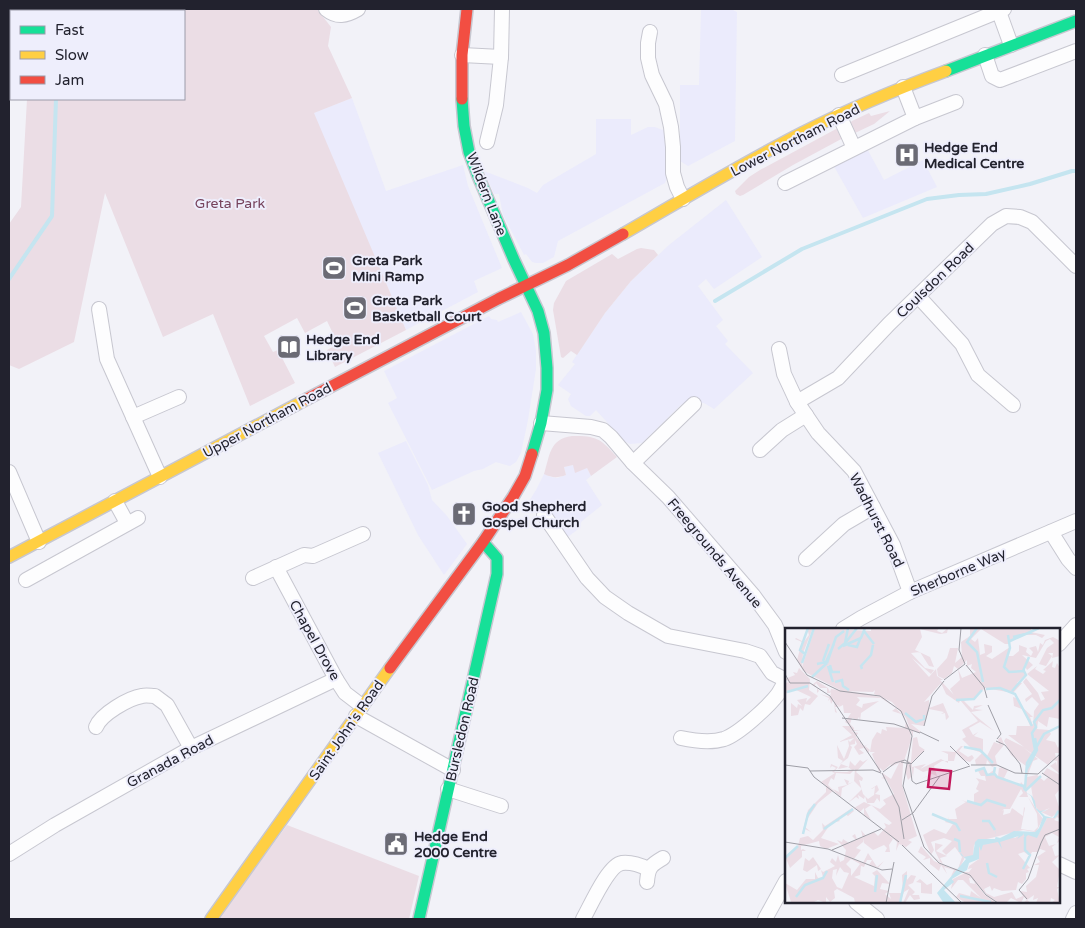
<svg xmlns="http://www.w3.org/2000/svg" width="1085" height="928" font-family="'Varela Round',sans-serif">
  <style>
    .built { fill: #ebebfc }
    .green { fill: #ebdde5 }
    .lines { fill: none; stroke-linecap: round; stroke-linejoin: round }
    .stream { stroke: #c5e5f0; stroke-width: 4 }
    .street-casing { stroke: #c7c7d0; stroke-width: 16 }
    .fast-casing { stroke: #c7c7d0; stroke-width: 14 }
    .slow-casing { stroke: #c7c7d0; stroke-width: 14 }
    .jam-casing { stroke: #c7c7d0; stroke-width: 14 }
    .street { stroke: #fdfdfe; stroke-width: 14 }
    .fast { stroke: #16e098; stroke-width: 11 }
    .slow { stroke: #ffcf43; stroke-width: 11 }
    .jam { stroke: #f24e42; stroke-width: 11 }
    .labels { text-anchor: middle; stroke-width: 4; stroke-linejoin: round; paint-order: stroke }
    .street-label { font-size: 14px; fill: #22222e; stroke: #eeeefc }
    .poi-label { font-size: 14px; font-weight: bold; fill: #22222e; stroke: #eeeefc; text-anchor: start }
    .park-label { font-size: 14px; fill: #76425c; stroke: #eeeefc }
    .inset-river { fill: none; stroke: #c5e5f0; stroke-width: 2.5 }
    .inset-road { fill: none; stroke: #9f9fa7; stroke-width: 1 }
    .view { fill: #c2185b; fill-opacity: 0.15; stroke: #c2185b; stroke-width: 2.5 }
    .inset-edge { fill: none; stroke: #22222e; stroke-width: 2.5 }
  </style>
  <rect width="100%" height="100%" fill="#f2f2f8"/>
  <g class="built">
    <polygon points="701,9 731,9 737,12 735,141 688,166 680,161 680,85 699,85"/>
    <polygon points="352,98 386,191 463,165 468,186 502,268 474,281 478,292 406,330 313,113"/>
    <polygon points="596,119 631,119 631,135 648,127 655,127 665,131 667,178 665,183 558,241 554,257 543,263 536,263 532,262 526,254 524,255 503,215 499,194 494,194 484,171 528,188 537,193 543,185 596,154"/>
    <polygon points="864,143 884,180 923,160 937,187 863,218 831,161"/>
    <polygon points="726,200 762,257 714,289 706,279 698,286 723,320 716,326 728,341 725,344 753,373 714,409 704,403 682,404 642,443 630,444 624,441 596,410 590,416 586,416 571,406 568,399 571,394 558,385 575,364 572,362 605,313 631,281 669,245"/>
    <polygon points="521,312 533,334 536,351 536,369 528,420 521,453 516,462 510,466 496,462 483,469 474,471 432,490 388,403 397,398 384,371 489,316 491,319 497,320 498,322"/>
    <polygon points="406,441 428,485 432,500 447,516 467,544 444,575 418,535 378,453"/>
    <polygon points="573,465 587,468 591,476 586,480 602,505 582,521 580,524 577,530 565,539 538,514 528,503 536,490 544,474 551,477 557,478 566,475 564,467"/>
  </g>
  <g class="green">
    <polygon points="9,9 317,9 331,27 328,46 352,98 314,113 406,330 335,367 327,350 338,344 327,321 305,333 297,318 264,336 273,352 278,350 295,383 250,406 213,314 163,337 105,193 74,342 19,369 9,365 9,224 21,207 27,99 184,99 184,11 11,11 11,27 9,26"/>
    <polygon points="890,111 874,124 855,133 850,123 852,121 869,113 871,116"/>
    <polygon points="839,128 845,137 793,165 743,195 740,196 736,194 735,191 749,177 760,170 836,129"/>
    <polygon points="641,248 654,250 658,255 631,281 605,313 577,355 571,351 563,358 561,357 553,310 554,303 566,281 612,254 618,259 637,249"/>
    <path d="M572 436C597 436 600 438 617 457L591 476 587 468 575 473 573 465 564 467 566 475C558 478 552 478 544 474 550 456 549 439 572 436Z"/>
    <polygon points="287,825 419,876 409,919 218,919"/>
  </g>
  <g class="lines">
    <g class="stream">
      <polyline points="64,11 65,9"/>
      <polyline points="9,279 52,216 56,99"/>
      <polyline points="715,301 802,249 927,199 959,195 986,194 1030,184 1072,171 1076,171"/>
    </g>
    <defs>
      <g id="street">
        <path d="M326 9C337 18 346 16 358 9"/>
        <polyline points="998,9 1011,45"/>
        <polyline points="650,32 648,43 648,58 652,75 666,104 671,127 673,147 673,173 677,187 683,199"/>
        <polyline points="462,55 501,57"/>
        <polyline points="985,55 992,76 1000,80 1076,51"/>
        <polyline points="842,75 1004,9"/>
        <polyline points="903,87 915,118"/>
        <polyline points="839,115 854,148"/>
        <polyline points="487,142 496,105 501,57 502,9"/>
        <polyline points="785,183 915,118 956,102"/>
        <polyline points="918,296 962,344 978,375 1013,405"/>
        <polyline points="99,309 107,359 160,477"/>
        <polyline points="779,349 784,374 797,402 818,433 854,471 893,545 910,592"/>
        <polyline points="797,402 838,378 889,324 992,224 1006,216 1020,217 1032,222 1076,266"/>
        <polyline points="133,417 179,397"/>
        <polyline points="541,423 591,427 603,430 611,437 633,463 668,497 753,595 775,625 786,652"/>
        <polyline points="760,450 782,430 806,415"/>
        <polyline points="633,463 694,404"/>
        <polyline points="9,472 39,542"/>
        <polyline points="115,501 127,523"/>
        <polyline points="544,515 587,578 605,597 628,613 668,636 745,651 760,656 772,673 786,680"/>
        <polyline points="1051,532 1068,559 1076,568"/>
        <polyline points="806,559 844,524 873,507"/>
        <polyline points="276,567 336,679 345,693 362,706"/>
        <polyline points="253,578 304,555 313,556 363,534"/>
        <polyline points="26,580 138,518"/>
        <polyline points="843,629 861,618 910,592 1076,521"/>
        <polyline points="1059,644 1076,625"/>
        <polyline points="356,716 453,770"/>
        <path d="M96 727C101 714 129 698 142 696 146 695 151 696 155 696L167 705 191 748"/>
        <path d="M681 738C695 741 711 743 724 739 739 734 769 706 778 694 781 689 784 684 786 680"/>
        <polyline points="448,789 501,806"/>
        <polyline points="9,854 55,825 191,748 336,679"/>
        <polyline points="1059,864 1076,872"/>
        <path d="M647 882C648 867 651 865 663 858"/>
        <polyline points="856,902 877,919"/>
        <path d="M583 919C590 907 608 865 622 863 632 862 640 865 648 869"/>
        <polyline points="765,919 786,881"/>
        <polyline points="1073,919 1076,913"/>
      </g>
      <g id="fast">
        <polyline points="946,71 1076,21"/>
        <polyline points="462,99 464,126 469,152 478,176 514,260 538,311 544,333 547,368 547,390 541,423 532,454"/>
        <polyline points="419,919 497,574 497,558 483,542"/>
      </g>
      <g id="slow">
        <path d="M623 234C682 200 741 164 802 133 849 109 897 89 946 71"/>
        <polyline points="9,557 307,399"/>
        <polyline points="211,919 390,668"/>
      </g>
      <g id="jam">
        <polyline points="462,99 462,55 467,9"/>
        <polyline points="307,399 498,299 568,265 623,234"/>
        <polyline points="390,668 483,542 513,497 525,476 532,454"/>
      </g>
    </defs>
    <use href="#street" class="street-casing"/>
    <use href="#fast" class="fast-casing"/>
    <use href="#slow" class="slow-casing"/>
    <use href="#jam" class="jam-casing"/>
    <use href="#street" class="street"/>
    <use href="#fast" class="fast"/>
    <use href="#slow" class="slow"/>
    <use href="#jam" class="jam"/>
  </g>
  <defs>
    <symbol id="hospital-square" viewBox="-11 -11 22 22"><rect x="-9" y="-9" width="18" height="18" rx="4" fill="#6b6b75" stroke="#eeeefc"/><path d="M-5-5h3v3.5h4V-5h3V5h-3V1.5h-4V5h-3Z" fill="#fff"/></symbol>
    <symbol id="stadium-square" viewBox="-11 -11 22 22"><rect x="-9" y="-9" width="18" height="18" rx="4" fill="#6b6b75" stroke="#eeeefc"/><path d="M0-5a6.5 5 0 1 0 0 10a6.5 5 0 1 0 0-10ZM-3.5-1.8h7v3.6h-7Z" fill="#fff"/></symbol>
    <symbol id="library-square" viewBox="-11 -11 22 22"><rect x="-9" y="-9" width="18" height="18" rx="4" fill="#6b6b75" stroke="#eeeefc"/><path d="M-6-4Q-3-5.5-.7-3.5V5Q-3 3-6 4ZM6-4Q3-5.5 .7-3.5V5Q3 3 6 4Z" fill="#fff"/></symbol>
    <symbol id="church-square" viewBox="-11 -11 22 22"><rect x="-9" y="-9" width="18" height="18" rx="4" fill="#6b6b75" stroke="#eeeefc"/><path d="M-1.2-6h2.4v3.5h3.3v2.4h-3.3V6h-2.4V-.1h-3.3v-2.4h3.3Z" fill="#fff"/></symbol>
    <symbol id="civic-square" viewBox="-11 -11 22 22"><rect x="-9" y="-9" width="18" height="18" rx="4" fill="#6b6b75" stroke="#eeeefc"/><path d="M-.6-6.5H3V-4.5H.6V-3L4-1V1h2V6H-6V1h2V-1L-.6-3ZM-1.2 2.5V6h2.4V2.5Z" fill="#fff"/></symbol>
  </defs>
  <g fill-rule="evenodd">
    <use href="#hospital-square" x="893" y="141" width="28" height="28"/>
    <use href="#stadium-square" x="320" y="254" width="28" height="28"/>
    <use href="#stadium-square" x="341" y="294" width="28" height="28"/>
    <use href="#library-square" x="275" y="333" width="28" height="28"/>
    <use href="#church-square" x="450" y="500" width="28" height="28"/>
    <use href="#civic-square" x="382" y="830" width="28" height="28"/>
  </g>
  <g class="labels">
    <g class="street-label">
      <text transform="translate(795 140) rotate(-27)" y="5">Lower Northam Road</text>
      <text transform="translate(487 194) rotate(69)" y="5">Wildern Lane</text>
      <text transform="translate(935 280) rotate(-44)" y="5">Coulsdon Road</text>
      <text transform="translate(267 420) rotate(-28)" y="5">Upper Northam Road</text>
      <text transform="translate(877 520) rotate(63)" y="5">Wadhurst Road</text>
      <text transform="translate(715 553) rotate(50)" y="5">Freegrounds Avenue</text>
      <text transform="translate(958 572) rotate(-23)" y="5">Sherborne Way</text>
      <text transform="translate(315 640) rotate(61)" y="5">Chapel Drove</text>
      <text transform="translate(462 729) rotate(-77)" y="5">Bursledon Road</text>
      <text transform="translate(346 730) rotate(-55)" y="5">Saint John's Road</text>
      <text transform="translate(170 761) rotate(-28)" y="5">Granada Road</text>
    </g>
    <g class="poi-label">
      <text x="924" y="152">Hedge End<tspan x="924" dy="16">Medical Centre</tspan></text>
      <text x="352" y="265">Greta Park<tspan x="352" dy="16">Mini Ramp</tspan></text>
      <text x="372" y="305">Greta Park<tspan x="372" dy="16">Basketball Court</tspan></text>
      <text x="306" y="344">Hedge End<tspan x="306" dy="16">Library</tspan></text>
      <text x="482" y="511">Good Shepherd<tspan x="482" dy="16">Gospel Church</tspan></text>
      <text x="414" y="841">Hedge End<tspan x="414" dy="16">2000 Centre</tspan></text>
    </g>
    <g class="park-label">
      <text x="230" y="208">Greta Park</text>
    </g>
  </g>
  <g transform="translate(785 628)">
    <rect width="275" height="275" fill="#f2f2f8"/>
    <path d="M22 0H28L18 25 17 39 30 0 86 3V0H154L152 3 157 5 163 0 162 5 155 6 135 1 137 9 130 22 145 29 149 39 144 38 135 24 126 25 140 40 149 42 146 46 127 30 144 49 151 41 152 48 158 52H155L169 67 165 61 175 52 173 41 169 38 167 45 159 51 153 48 152 41 162 30 165 20H173L170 35 177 29 176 14 185 8V0H246V4L260 7 257 10 251 7H231L224 16H220L196 1 186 11 190 14 193 10 195 27 200 25 199 16 207 18V24L201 28 207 31 225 19 223 28H228L234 23V17L242 20 241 24 246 28 248 24 244 20 251 18 253 24 255 15 258 17 260 12 268 9 275 13V28L267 30 269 21 268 25H263L267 28 261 38 254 36 262 20 269 15 265 11 261 13 251 30 237 27 248 37 242 42 239 36 240 47 232 55H237L228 65 200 60 189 70 179 73 188 82 189 78 198 77 189 81 198 82 186 84 209 103 195 94 184 100 188 107 193 104 189 108 198 111V125L202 128 209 114 214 116 213 111 216 109 219 116 216 117H219L210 128 212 137 207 139 202 132 201 137H191L190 132 197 125 178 118 174 123 183 129 187 127 189 130 185 134 178 132 171 125 169 133H157L149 138 152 148 147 146 134 152 144 147 145 142 138 144 129 139 128 149 126 139V149L123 152 120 143 122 133 126 134 128 109 121 90 107 74 89 66 90 62 88 64 57 63 18 43 12 32 17 14 10 11 11 10 17 13 18 15 24 7ZM182 32V38L187 36 186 40 191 44 177 50 173 41ZM156 55 161 66 174 75 175 72 193 93 177 102 181 109 177 111 186 120 176 118 170 124 156 123 163 126V135L156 131 135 141 141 136 127 139V134L140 122 134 118 132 109 128 110V103L134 105 136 104 126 96 139 98 144 81 159 84 156 86 160 85 161 92 164 89 158 75 144 80V72L139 74ZM268 33 267 39 270 40 272 35 275 40V91L264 89 262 99 253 93 252 101 264 102 266 106 261 112 270 114 273 120 275 116V125H270L271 130 275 127V146L265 138 271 134 272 138V133L267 132 263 137 239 120 253 131 248 133 242 149 252 147 259 153 263 149 258 146 262 140 275 147V161L270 167 275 182 267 189 256 184 260 183 265 180 255 184 249 177 246 158 241 162 243 169 258 191 251 204 238 202 194 213 189 217 188 229H180L173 244 166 248 169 242 159 239 162 246 156 237 154 243 145 236V230L138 232 141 229 133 224 136 218 149 233 165 240 173 241 158 236 146 228 155 233 150 223V215L158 217 151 223 162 228 155 230 158 236 173 241 177 229 170 219 161 227 157 223 167 213 159 210 146 214 149 222 146 227 138 207 149 201 161 206 168 196 160 194 164 189 163 191H172L170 181 181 174 176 172 189 176V166L194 163 191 161 194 154 191 150 201 153 200 148H196L192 141 199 140 202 147 210 141 209 145 213 148 214 140 217 139 223 142 219 150 235 157 236 154 240 159 241 138 226 127 219 113 221 110 239 119 223 107H231L232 98H245L239 82 229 78 228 69 234 71 237 79 248 89H245L248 98 249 83 254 76 247 69 241 74 240 71 247 66 238 54 241 50 253 65 256 73 260 71 256 64 264 63 242 46 252 38 250 41 258 46 261 43 258 42ZM236 161 238 165 234 169H243L252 186 253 199 249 203 236 201 240 180 239 179 238 188 227 180 225 185 218 187 219 182 217 183 219 181H225ZM14 40 25 51 24 62 33 68 25 77 20 76 18 83 15 80 13 87 6 88V75L12 80 13 76 17 78 12 72 22 70 21 74 26 69 9 61 0 66V55L4 54 0 51 10 47 8 44 12 45ZM32 53 43 60 45 64 46 61 83 66 98 70 109 78 119 89 125 101 126 112 118 136 117 157 132 208 123 212 127 214 121 219 114 216 111 223 112 214 103 206 108 211 104 217 105 224H100L102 220 99 217 88 222 79 215 76 202 81 208 89 204 93 208 101 199 99 195 104 197 107 195 86 177 80 181 86 192 79 187V180L75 184 69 180 79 174 95 181 101 176 98 172 109 166 101 151 96 150 99 149 96 144 106 151 114 135 105 139 106 136 98 143 95 140V144H94L87 126 90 124H85L87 112 92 104 96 106 97 101 102 103 101 99 120 100 121 93 116 86 107 83 111 80 96 70 72 69 75 72 71 77 77 80 78 76 94 73 76 85 75 93 74 89 72 92 67 90 65 96 69 100V102L76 103H66L73 105 71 109 79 118 84 116 80 118 85 122 83 125 79 120 74 121 79 125 74 127 69 119 72 116 70 112V116L65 117 67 119 63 130 54 137 58 133 53 130 52 117 59 131 64 118 63 112 65 114 69 110 54 114 67 107 57 98H66L60 94 66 85H59L58 77 54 79 55 73 54 78 50 76 54 79H50L52 85 50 84 49 71 46 76 45 71 43 73 44 70 35 66 45 69 46 64 45 65H42V60H35L31 55 30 57 34 63 32 65V60L27 57ZM83 131 71 144 78 150 77 153 74 152 78 166 83 171 89 167 90 159 87 161H86L92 157 94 162 90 166 95 167V174L92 170 89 175H82L80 168 79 171 73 167 74 171 71 169 63 175 77 161 69 153 70 141 65 146 51 145 49 152 46 150 43 157 52 166 48 161 54 164 53 159 62 157 59 151 64 153 63 156 68 154 57 160 56 169 60 172 48 163 33 175 23 190 20 199 26 204 20 201 17 206 23 182 41 164V158L36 154 50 145 47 144 51 140 47 138 45 140 46 136 53 139 49 144H62L67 142 63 139 53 141 56 136 64 139 65 133 70 138 75 132 78 134ZM67 180 69 183 63 188 60 186 53 191 55 193 46 195 36 210 54 216 41 221 35 218 34 213 16 218V222L18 221 21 223H17V229L5 240 0 228 13 218 15 210 23 208 28 212 38 202 37 195 40 198ZM272 184H275V191L272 189 269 192 275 194V213L272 215 274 209 267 205 260 209 264 218 271 216 267 219 270 228 275 227 267 234 275 242 272 259H275L272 261 275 275H266L270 272 266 270 265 275H251L253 270 248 272 249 267 242 272 246 275H238L242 272 239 269 236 275 226 270 221 275H214L203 268 180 244H184L187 240 183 241 184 238 194 231V218L224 208 230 210 238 205 252 209 262 190H270ZM255 221 261 223 252 229 255 234 249 237H254L251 249 241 258 242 264 235 263 238 268 231 271 227 264 209 269 201 265 199 261 205 258 207 263 209 260 217 263 231 262 233 254 237 256 241 251V245L244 244 242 241 245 240 233 226 239 224 245 228 247 224H253ZM70 206 72 211 78 209V214L71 220 76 222 69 231 78 235 83 225 92 239 99 233 93 240 84 237 87 232H82L79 239 76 238 75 247 69 249 89 258 90 248 87 245 92 242 105 256 97 255 95 261 104 263 100 266 106 271 104 265H118L117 247 122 243V252L126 247 131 248 128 255 123 257 130 264 127 267H134L135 271 129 272 125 267 120 275H118L124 261 119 264 115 275H70L69 270 52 261 49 263 50 270 45 274 41 269V275L33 272 27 275 6 274 0 255 12 262 21 251H30V244L33 250 38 249 36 242 38 244 50 238 45 234 47 230 51 234 53 227 55 234 59 232 61 222 52 212 57 214 58 211 64 215 71 212 67 208ZM66 231 75 236 66 248V241L61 236ZM55 239 59 244 64 245 57 261 52 259 47 250 48 242 52 241 51 248ZM28 229 36 241 33 243 32 237 22 244 18 242 20 230 24 233ZM180 245 188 251 184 250 185 255 190 256 189 253 200 267 211 275H181L171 269 174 265 185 268 186 263 196 270 178 252H173L166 261 168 251ZM135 251 142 257 147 255V266L136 265V255L131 254Z" fill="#ebdde5" fill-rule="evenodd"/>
    <path d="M240 156 241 160 239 163 247 168 250 173 251 180 255 183 262 182 256 184 260 188 268 190 272 183 273 182 275 184 270 190H262L252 210 243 207 240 210 238 205V207L232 211 234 208 215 214 217 221 213 214 198 217 196 223 194 218V231L184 235 182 242 167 251 169 254 159 262 171 275 158 274 152 265 181 231 176 227 175 224 179 229 188 227 190 214 193 211H210L211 208 210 204V202L211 209 215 210 229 203 250 204 254 200 258 189 250 180 246 168 239 163 237 157Z" fill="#c5e5f0"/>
    <path class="inset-river" d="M192 0 182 14 192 24 198 54M79 3 89 16M223 7 225 20 219 39 224 44 239 43 241 47 227 63M228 9 248 4M225 13 254 0M61 14 72 0M63 17 72 19 75 11M58 18 76 10 80 0M53 21 60 15 63 0M20 26 15 22 23 0M38 33 44 16M17 35 29 0M42 35 51 9 59 3M32 36 41 34 49 16M45 37 47 44H55M43 38 48 54M77 41 76 38 86 27 88 17M238 43 244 29M27 49 42 35M50 54 57 52 58 58 64 62M201 61 215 60 230 66 247 98M2 64 23 58M171 72 189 71 197 62M120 85 131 94 139 91V87M252 118 259 106 275 98M179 119 195 122 208 135M210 139 209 145 212 149 238 158M242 141 252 122 250 110M190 143 199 140 202 147 209 146M240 160 242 135 250 122 247 105 251 99 249 94 258 82 267 80 275 72M240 163 256 148M182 173 196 177 202 172 221 178M147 186 171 196 175 203M197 193H204L210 202M39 201 68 181M18 206 23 186 30 176M169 211 174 213 175 224M0 230 13 218M202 235 204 245 212 249M238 241 245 227 240 222V209M90 264 92 247M175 268 206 274M11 269 20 257 38 250 42 243M115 275 121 247"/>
    <path class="inset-road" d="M176 0 174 22 180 36M0 14 22 47 55 63 95 68 116 83 127 108 118 158 139 219 154 235 185 247 201 267 213 275M181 37 199 59 202 70M0 46 5 55H25L45 68M159 52 180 36M45 68 96 144M147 68 159 53M203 77 216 106 212 111M57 90 109 96 135 105M139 98 147 68M135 104 154 113M211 113 220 117 235 136 237 145M165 118 184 137M126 136 139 123M0 137 23 140 29 149 114 214M125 137 127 153 131 156 185 138M186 137H212L230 145 253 146 275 126M25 143 88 142 96 145M98 144 110 135 120 132 126 136 116 134M97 145 114 179 119 211M257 145 275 157M117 192 128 185 155 148M0 214 43 221 97 242 107 241M117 217 177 275M47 222 96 201M242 271 234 262 243 251 256 215 260 207 275 201M101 275 109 234"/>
    <path class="view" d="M145 141 166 143 164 161 143 159Z"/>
    <rect width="275" height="275" class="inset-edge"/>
  </g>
  <rect width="1085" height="928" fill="none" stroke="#22222e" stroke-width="20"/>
  <rect x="10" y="10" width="175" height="90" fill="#eeeefc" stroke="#9c9caa"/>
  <rect x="20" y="26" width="25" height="8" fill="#16e098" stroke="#9c9caa"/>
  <text x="55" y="35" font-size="15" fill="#22222e">Fast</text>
  <rect x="20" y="51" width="25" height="8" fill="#ffcf43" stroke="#9c9caa"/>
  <text x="55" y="60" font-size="15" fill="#22222e">Slow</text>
  <rect x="20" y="76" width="25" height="8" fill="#f24e42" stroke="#9c9caa"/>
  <text x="55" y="85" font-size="15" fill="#22222e">Jam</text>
</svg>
